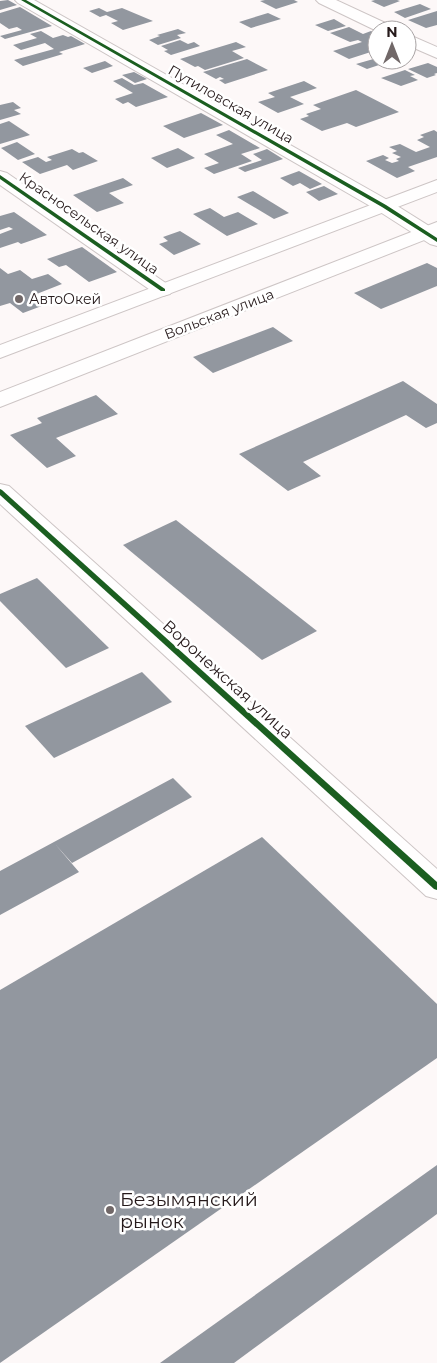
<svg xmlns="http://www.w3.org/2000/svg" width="437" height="1363" font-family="Montserrat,sans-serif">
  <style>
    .building { fill: #92979f }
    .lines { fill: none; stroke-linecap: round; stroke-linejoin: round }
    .minor-casing { stroke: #cdc5c5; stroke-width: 2 }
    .major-casing { stroke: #cdc5c5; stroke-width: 2 }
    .minor { fill: #fffefe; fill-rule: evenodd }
    .major { fill: #fffefe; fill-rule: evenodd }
    .cycleway-casing { stroke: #fff; stroke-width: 3 }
    .cycleway { fill: #1b5e20; fill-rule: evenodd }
    .poi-dot { fill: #716868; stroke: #fff; stroke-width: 2 }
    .labels { text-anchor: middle; stroke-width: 5; stroke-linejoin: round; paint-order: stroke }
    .far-street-label { font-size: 14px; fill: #261a1b; stroke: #fff }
    .far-poi-label { font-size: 14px; fill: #261a1b; stroke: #fff; text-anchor: start }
    .street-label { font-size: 16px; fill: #261a1b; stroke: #fff }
    .near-poi-label { font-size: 19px; fill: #261a1b; stroke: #fff; text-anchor: start }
  </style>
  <rect width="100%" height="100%" fill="#fdf8f8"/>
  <g class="building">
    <polygon points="8,0 17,5 0,10 0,1"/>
    <polygon points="265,0 294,0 298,2 276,9 260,1"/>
    <polygon points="375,0 397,0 400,1 384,7 371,1"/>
    <polygon points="420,4 431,9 405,18 394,12"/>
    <polygon points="20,7 52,26 5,39 0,36 22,30 17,27 9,29 0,23 0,13"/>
    <polygon points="99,8 107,12 122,8 153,21 123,30 111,23 118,21 106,15 100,17 89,11"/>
    <polygon points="437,11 437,25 426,28 408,20"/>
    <polygon points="268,13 281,19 251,28 239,22"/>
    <polygon points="334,19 346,26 328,31 315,25"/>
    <polygon points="349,27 363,34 371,31 377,34 377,44 370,46 377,50 349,59 333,51 362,42 358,40 350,42 330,33"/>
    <polygon points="178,29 186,33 177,35 181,38 158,45 149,40 160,36 157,35"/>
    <polygon points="41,31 53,38 63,35 68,37 71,36 85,44 59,52 63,54 23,66 14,60 54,49 45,43 21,50 13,45 37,38 30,34"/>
    <polygon points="180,40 188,44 194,42 200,46 171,55 164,51 168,50 161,46"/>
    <polygon points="236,42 246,47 232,51 244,58 205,70 198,66 195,67 180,59"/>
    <polygon points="377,58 377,60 394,60 367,69 356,64"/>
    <polygon points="247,59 268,70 225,84 219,80 224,79 220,77 216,79 203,72"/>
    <polygon points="105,61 113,66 92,73 83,68"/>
    <polygon points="428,63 437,67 437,73 434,74 436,75 427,78 408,69"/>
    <polygon points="405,70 415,75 410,76 418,80 401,86 381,78"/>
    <polygon points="134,72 147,79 135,83 122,75"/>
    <polygon points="122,78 134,85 143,83 168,97 136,107 128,102 123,104 115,99 133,93 113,81"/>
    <polygon points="304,81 317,88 290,97 304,104 278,113 258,102 275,97 268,93"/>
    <polygon points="356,90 399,112 356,127 347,123 322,131 300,119 309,116 306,114 321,109 313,105"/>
    <polygon points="13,102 21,108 14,110 21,114 0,120 0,105"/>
    <polygon points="201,113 223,125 184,138 163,126"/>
    <polygon points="9,121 30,135 0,144 0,124"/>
    <polygon points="229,130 260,148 241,154 252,161 214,174 204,168 219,163 204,154 233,144 216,135"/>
    <polygon points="434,130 437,132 437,157 408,167 415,171 397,178 366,161 383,155 389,158 385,160 392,163 399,161 396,159 401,157 392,153 397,151 389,147 400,144 416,152 430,147 417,140 424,137 420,135"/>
    <polygon points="17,142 35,154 18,160 1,148"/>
    <polygon points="178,148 195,158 167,168 151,158"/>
    <polygon points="72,149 79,153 83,152 98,161 73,170 67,165 40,174 22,162 38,157 46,162 52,160 47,157"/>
    <polygon points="267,149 283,159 245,172 238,168 262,160 253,154"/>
    <polygon points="299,171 322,184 310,189 300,183 293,186 280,178"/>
    <polygon points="123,178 133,185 109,193 124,203 97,212 73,195"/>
    <polygon points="324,186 338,194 319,201 306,192"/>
    <polygon points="253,191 289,213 274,219 237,197"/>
    <polygon points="210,208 224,217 238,212 258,224 227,236 193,214"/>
    <polygon points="14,212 47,235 21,244 18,242 0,248 0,234 13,229 9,227 0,230 0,216"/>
    <polygon points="180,231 201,244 174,255 159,244 168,241 163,237"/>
    <polygon points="82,247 117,272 89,282 66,265 59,267 47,259"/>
    <polygon points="427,263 437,268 437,286 381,309 354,293"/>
    <polygon points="0,268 8,274 20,270 32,279 48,274 62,284 34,295 47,304 23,313 10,303 0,306"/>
    <polygon points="273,327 293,341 213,373 193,357"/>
    <polygon points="403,381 437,404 437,423 426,428 406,415 303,462 321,476 288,491 239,454"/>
    <polygon points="96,395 118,414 56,438 76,456 47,468 10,435 42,423 37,418"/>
    <polygon points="176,520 317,631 262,660 123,545"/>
    <polygon points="37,578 109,648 66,668 0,601 0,594"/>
    <polygon points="142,672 172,702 54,758 25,726"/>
    <polygon points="173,778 192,797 72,863 55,844 79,872 0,915 0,871"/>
    <polygon points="262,837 437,1004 437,1058 0,1363 0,990"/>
    <polygon points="437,1165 437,1214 234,1363 160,1363"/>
  </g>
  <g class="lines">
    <defs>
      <g id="minor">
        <polygon points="15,0 34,0 391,202 437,231 437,246 430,244 377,210 18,3"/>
        <polygon points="316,0 336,0 394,27 396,30 377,31 319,3"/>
        <polygon points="407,34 437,47 437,58 407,45"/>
        <polygon points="0,171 7,173 170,286 173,290 170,294 163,296 156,294 0,185"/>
        <polygon points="0,484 9,486 437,869 437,899 426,896 0,504"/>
      </g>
      <g id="major">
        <polygon points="437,180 437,192 0,358 0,345"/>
        <polygon points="437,222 437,235 0,407 0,392"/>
      </g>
    </defs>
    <use href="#minor" class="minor-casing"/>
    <use href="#major" class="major-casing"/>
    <use href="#minor" class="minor"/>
    <use href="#major" class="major"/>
    <defs>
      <g id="cycleway">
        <polygon points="21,0 26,0 386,205 437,238 437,242 382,207"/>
        <polygon points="0,175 165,289 165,291 161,291 0,179"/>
        <polygon points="0,489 2,490 437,882 437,890 434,889 0,495"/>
      </g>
    </defs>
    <use href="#cycleway" class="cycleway-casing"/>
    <use href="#cycleway" class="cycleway"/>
  </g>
  <g class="poi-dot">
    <circle cx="19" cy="299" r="5"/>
    <circle cx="110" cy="1210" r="5"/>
  </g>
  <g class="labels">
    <g class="far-street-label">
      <text transform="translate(231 104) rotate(30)" y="5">Путиловская улица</text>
      <text transform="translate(89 223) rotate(35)" y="5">Красносельская улица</text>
      <text transform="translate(219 314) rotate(-21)" y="5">Вольская улица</text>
    </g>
    <g class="far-poi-label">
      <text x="29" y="304">АвтоОкей</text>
    </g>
    <g class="street-label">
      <text transform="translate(228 679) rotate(42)" y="6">Воронежская улица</text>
    </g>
    <g class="near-poi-label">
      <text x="120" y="1206">Безымянский<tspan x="120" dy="22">рынок</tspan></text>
    </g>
  </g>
  <g transform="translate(392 45)"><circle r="24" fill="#ffffff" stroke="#a8a3a4"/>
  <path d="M0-4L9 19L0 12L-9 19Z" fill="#716868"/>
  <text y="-8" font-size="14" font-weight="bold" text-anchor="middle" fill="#261a1b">N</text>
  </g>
</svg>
